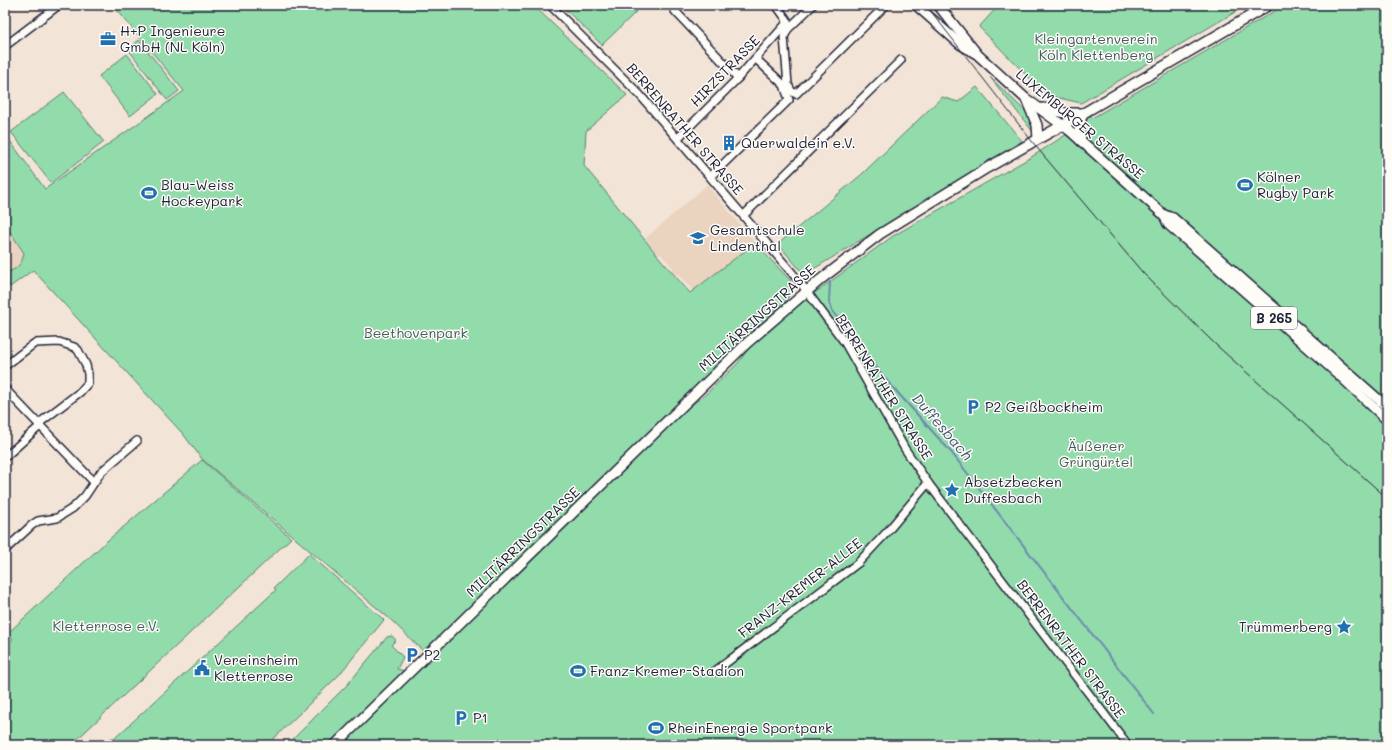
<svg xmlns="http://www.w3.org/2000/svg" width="1392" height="750" font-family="Mali,sans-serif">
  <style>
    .built { fill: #ead3bf }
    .green { fill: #92dbab; stroke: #5a7e73 }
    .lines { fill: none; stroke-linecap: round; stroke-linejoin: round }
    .stream { stroke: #6b8aae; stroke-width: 2 }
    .minor-casing { stroke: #22223b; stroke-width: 10 }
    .major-casing { stroke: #22223b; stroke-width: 12 }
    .minor { stroke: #fdfcf7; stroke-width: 7 }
    .major { stroke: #fdfcf7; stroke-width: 9 }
    .tram { stroke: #22223b; stroke-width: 1 }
    .labels { text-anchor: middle; stroke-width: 3; stroke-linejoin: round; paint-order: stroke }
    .shield { fill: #fdfcf7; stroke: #646373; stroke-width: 1 }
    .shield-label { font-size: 13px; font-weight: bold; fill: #22223b }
    .poi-label { font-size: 14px; fill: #22223b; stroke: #fdfcf7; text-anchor: start }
    .park-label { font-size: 14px; fill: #445a5d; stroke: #fdfcf7 }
    .street-label { font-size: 14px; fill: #22223b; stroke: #fdfcf7 }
    .water-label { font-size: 15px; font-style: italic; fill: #475674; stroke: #fdfcf7 }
  </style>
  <rect width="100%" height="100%" fill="#f2e4d6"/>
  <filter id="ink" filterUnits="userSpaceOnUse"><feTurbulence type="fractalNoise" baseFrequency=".025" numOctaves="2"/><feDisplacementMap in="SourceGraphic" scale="8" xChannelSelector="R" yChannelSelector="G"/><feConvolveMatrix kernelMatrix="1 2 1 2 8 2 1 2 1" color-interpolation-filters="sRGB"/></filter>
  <g filter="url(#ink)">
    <g class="built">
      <polygon points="707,185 755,243 693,291 678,273 676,275 671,270 673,268 661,254 659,255 645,239"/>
      <polygon points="5,224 24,253 20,265 13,271 5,273"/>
    </g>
    <g class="green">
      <path d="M113 5H490L496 10 502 5H533L627 95 586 131 584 166C620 208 653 252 690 293L755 243 790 280 792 290 786 301 424 652 391 620 202 459 183 434 33 270 10 287 5 278V273C16 270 22 265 24 253L5 224V134L45 189 184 91Z"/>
      <polygon points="561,5 643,5 602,45"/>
      <polygon points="999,5 1247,5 1081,103 1046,95 979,27"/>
      <polygon points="1285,5 1387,5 1387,739 1381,745 340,745 686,409 705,395 738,363 748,349 794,308 893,236 1033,156 1084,123 1091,115 1092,118"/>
      <polygon points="139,40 179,91 167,100 128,49"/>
      <polygon points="127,54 158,94 130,116 99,76"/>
      <polygon points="990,77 1026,112 1031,119 1033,132"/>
      <polygon points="977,87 1022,141 812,270 802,272 778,244 861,175 942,97 958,102"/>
      <polygon points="64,92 104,142 51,183 11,132"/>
      <polygon points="202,460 291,538 71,745 5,745 5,647 13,639 8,633 107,541"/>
      <polygon points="309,554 384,620 338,676 267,745 106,745 111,738 115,738 276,590 274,588"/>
      <polygon points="392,636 396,640 391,645 403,657 397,669 405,671 328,745 287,745 347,685 387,637"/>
    </g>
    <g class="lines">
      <polyline class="stream" points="830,282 829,302 832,311 888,382 951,452 1154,714"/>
      <defs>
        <g id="minor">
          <polyline points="550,5 640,95 799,281 845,343 905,449 928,483 1128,745"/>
          <polyline points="672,5 675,11 738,78"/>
          <polyline points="813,5 788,29 784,37 788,84 791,91 796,94 886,5"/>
          <polyline points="5,46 59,5"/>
          <polyline points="678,138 738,78 785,25 787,20 776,5"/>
          <polyline points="711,176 789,100 784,85 756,59"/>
          <polyline points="744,215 901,60"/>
          <polyline points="5,366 35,343 59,342 74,347 78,350 86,365 88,374 88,383 80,392 38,424"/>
          <polyline points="5,389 94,482"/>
          <polyline points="5,457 40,426"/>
          <polyline points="5,550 32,525 38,521 57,518 73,508 85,496 101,472 137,441"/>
          <polyline points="714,672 858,563 888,531 928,483"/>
        </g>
        <g id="major">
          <polyline points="916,5 960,44 975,53"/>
          <polyline points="938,5 978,55 1025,98 1069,130 1164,215 1173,218 1387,407"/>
          <polyline points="1026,99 1037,125 1038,139"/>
          <polyline points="1043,108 1065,113 1082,113"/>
          <polyline points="1081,141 1079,126 1083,113"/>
          <polyline points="1164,215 1168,224 1337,373 1387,420"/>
          <polyline points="335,745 747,343 820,280 880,234 987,168 1063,125 1269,5"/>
        </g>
      </defs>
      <use href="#minor" class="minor-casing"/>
      <use href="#major" class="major-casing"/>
      <use href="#minor" class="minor"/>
      <use href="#major" class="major"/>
      <polyline class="tram" points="926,5 1038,149 1143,273 1215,344 1387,498"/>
    </g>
  </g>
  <defs>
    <symbol id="office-bare" viewBox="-9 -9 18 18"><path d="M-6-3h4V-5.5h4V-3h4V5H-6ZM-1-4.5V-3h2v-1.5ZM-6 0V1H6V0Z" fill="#1f6fb2" stroke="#fdfcf7" stroke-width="2.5" paint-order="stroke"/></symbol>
    <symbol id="building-bare" viewBox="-9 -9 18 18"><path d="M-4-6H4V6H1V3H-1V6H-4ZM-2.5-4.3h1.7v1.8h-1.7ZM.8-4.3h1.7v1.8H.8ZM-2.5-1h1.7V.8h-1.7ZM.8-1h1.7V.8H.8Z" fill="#1f6fb2" stroke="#fdfcf7" stroke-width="2.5" paint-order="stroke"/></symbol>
    <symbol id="stadium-bare" viewBox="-9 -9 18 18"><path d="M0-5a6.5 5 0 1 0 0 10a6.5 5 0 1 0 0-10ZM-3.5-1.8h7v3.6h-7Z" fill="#1f6fb2" stroke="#fdfcf7" stroke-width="2.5" paint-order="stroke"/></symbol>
    <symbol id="school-bare" viewBox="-9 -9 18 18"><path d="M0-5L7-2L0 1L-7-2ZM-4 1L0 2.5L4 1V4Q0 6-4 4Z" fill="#1f6fb2" stroke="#fdfcf7" stroke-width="2.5" paint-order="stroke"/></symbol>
    <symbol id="parking-bare" viewBox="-9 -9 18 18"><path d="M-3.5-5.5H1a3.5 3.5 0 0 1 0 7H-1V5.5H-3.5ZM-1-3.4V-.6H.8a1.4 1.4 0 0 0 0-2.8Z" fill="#1f6fb2" stroke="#fdfcf7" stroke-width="2.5" paint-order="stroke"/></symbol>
    <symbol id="sight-bare" viewBox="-9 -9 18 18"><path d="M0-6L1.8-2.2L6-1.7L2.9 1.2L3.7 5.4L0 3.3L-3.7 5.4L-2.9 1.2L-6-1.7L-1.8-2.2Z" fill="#1f6fb2" stroke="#fdfcf7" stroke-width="2.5" paint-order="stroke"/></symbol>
    <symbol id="civic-bare" viewBox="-9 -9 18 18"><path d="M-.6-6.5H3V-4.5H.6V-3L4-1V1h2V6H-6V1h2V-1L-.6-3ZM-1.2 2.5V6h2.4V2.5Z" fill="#1f6fb2" stroke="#fdfcf7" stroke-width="2.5" paint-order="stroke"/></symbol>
  </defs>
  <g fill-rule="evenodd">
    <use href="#office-bare" x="97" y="28" width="22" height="22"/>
    <use href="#building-bare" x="718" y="132" width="22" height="22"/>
    <use href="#stadium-bare" x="1234" y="174" width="22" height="22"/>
    <use href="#stadium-bare" x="138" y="182" width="22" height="22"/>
    <use href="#school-bare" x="687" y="227" width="22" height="22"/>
    <use href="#parking-bare" x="962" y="396" width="22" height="22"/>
    <use href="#sight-bare" x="941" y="479" width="22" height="22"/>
    <use href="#sight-bare" x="1333" y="616" width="22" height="22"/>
    <use href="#parking-bare" x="401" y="644" width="22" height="22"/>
    <use href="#civic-bare" x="191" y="657" width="22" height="22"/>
    <use href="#stadium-bare" x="567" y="660" width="22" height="22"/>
    <use href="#parking-bare" x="450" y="707" width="22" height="22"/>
    <use href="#stadium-bare" x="645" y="717" width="22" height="22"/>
  </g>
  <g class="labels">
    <rect class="shield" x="1251" y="307" width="46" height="22" rx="3"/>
    <g class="shield-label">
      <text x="1274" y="323">B 265</text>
    </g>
    <g class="poi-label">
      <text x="120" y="36">H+P Ingenieure<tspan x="120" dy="16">GmbH (NL Köln)</tspan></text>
      <text x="741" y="148">Querwaldein e.V.</text>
      <text x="1257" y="182">Kölner<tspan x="1257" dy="16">Rugby Park</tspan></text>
      <text x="161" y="190">Blau-Weiss<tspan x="161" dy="16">Hockeypark</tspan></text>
      <text x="710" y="235">Gesamtschule<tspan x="710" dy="16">Lindenthal</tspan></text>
      <text x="985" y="412">P2 Geißbockheim</text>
      <text x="964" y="487">Absetzbecken<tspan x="964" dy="16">Duffesbach</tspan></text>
      <text x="1332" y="632" text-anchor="end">Trümmerberg</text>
      <text x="424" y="660">P2</text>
      <text x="214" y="665">Vereinsheim<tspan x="214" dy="16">Kletterrose</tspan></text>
      <text x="590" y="676">Franz-Kremer-Stadion</text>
      <text x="473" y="723">P1</text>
      <text x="668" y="733">RheinEnergie Sportpark</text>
    </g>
    <g class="park-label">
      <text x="1096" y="44">Kleingartenverein<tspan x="1096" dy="16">Köln Klettenberg</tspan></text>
      <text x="416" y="338">Beethovenpark</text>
      <text x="1096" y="451">Äußerer<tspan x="1096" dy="16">Grüngürtel</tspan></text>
      <text x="106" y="631">Kletterrose e.V.</text>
    </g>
    <g class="street-label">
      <text transform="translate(725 71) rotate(-46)" y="5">HIRZSTRASSE</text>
      <text transform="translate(1080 124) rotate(40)" y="5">LUXEMBURGER STRASSE</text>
      <text transform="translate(685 129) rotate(49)" y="5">BERRENRATHER STRASSE</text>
      <text transform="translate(757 318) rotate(-42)" y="5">MILITÄRRINGSTRASSE</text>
      <text transform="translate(884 387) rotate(58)" y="5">BERRENRATHER STRASSE</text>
      <text transform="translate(523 542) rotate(-44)" y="5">MILITÄRRINGSTRASSE</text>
      <text transform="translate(800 588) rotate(-38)" y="5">FRANZ-KREMER-ALLEE</text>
      <text transform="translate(1071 649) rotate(53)" y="5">BERRENRATHER STRASSE</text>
    </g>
    <g class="water-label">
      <text transform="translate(942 427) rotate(49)" y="5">Duffesbach</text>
    </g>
  </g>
  <rect width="1392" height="750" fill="none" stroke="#fdfcf7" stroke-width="20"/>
  <rect x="10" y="10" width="1372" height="730" fill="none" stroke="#22223b" stroke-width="1.5" filter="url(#ink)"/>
</svg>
